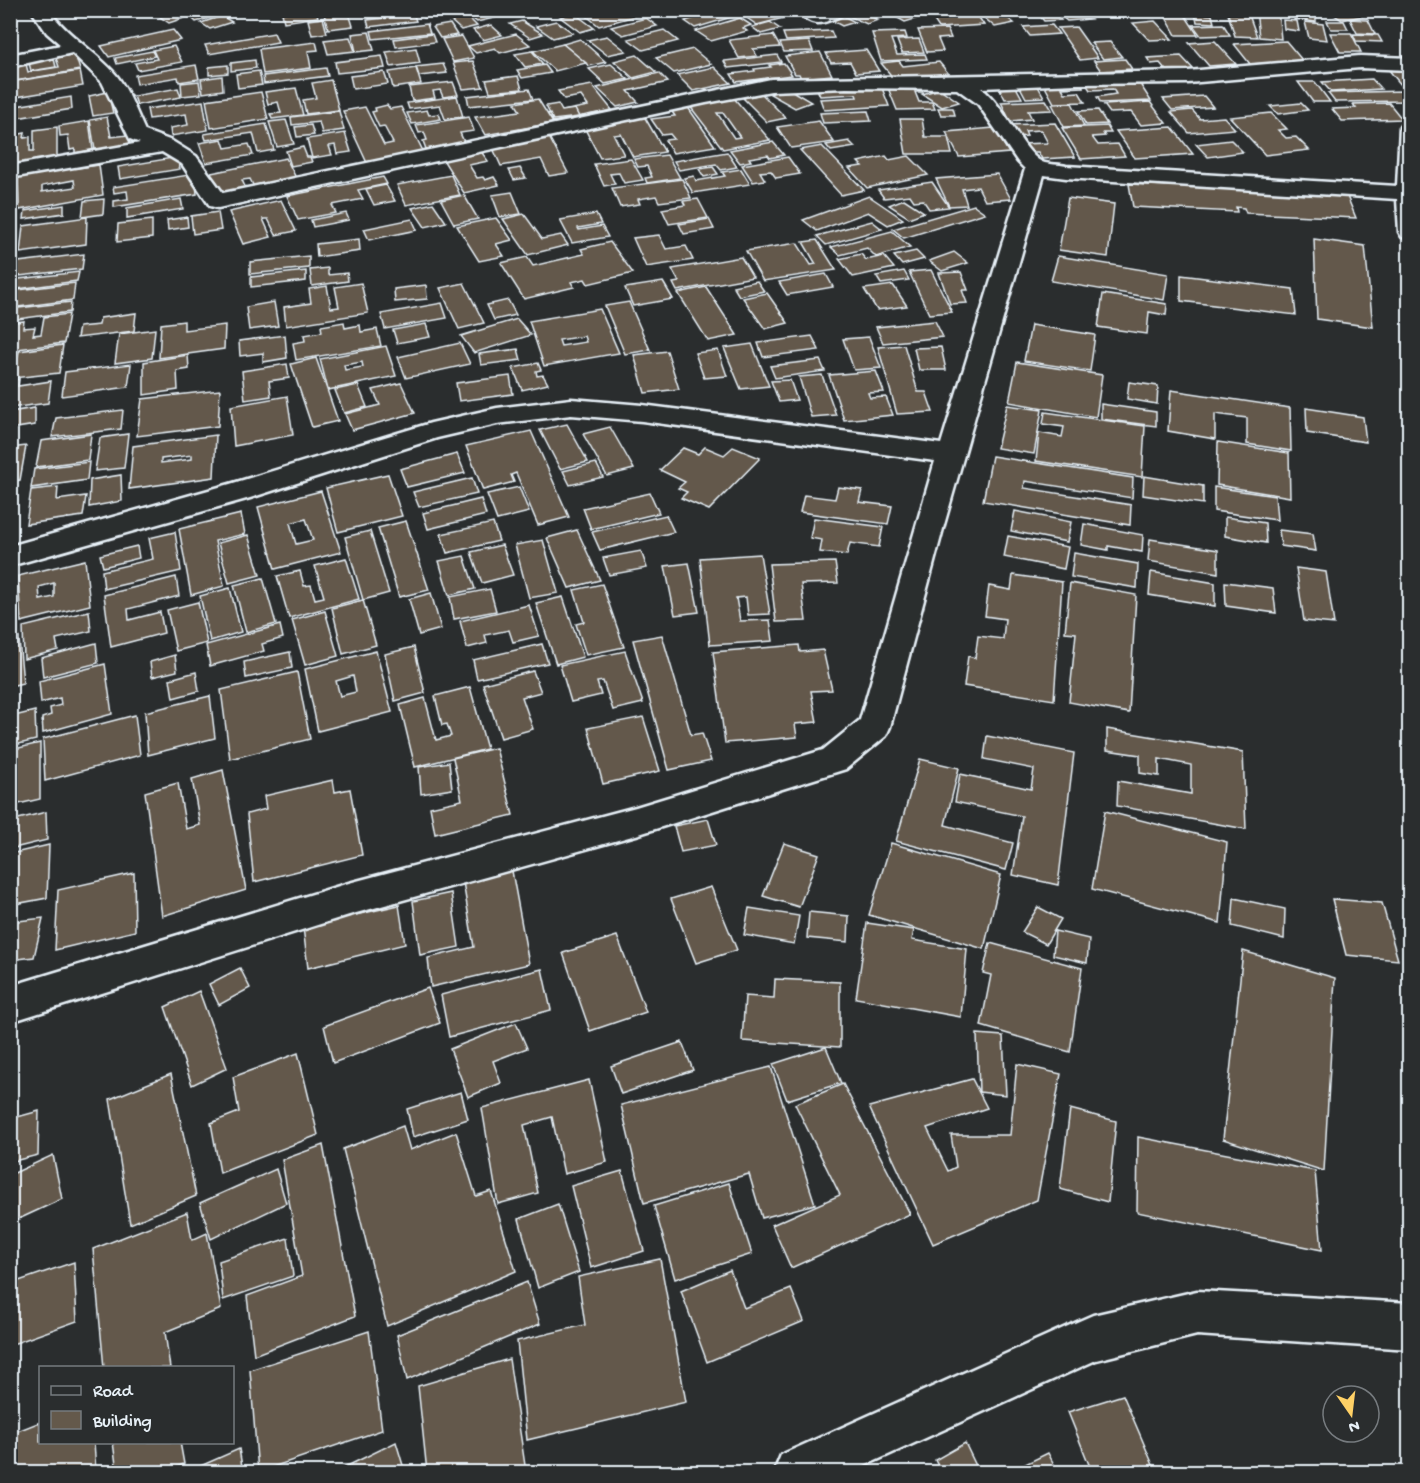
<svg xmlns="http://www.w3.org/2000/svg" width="1420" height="1483" font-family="'Gochi Hand',sans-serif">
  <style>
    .building { fill: #64594b; stroke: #e8f1f8; stroke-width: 1.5; fill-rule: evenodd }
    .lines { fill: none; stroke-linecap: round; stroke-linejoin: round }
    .street-casing { stroke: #e8f1f8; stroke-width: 5 }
    .street { fill: #2a2d2e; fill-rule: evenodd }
  </style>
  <rect width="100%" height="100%" fill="#2a2d2e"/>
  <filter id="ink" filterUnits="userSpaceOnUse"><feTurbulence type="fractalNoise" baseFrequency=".0167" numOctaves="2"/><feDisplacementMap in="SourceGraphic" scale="12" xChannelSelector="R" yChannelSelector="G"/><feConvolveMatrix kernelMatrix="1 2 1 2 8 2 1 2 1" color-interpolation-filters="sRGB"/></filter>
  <g filter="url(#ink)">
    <g class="building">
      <polygon points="181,10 208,10 169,23 160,17"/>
      <polygon points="214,10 220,15 196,22 191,17"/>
      <polygon points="303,10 316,10 318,17 284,22 282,13"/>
      <polygon points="323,10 348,10 353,26 328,29"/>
      <polygon points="367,10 383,10 385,16 369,18"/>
      <polygon points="412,10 416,21 369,27 367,20 392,17 390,12"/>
      <polygon points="419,10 442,10 445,14 424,18"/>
      <polygon points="485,10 501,10 506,15 477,22 468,15"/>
      <polygon points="579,10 601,10 604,13 608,12 607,10 633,10 639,15 599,26"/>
      <polygon points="675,10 710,10 686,18"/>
      <polygon points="723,10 735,16 695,28 685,21"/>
      <polygon points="766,10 789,10 795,15 757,25 744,16"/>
      <polygon points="854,10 858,10 878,20 867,24 844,14"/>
      <polygon points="883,10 905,13 912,10 941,11 905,22"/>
      <polygon points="975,10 997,10 1014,23 995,27"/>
      <polygon points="1035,10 1053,10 1061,20 1044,21"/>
      <polygon points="1239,10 1240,13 1158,10"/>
      <polygon points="1256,10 1278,10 1281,39 1259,37"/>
      <polygon points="1355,10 1363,16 1342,20 1330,12"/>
      <polygon points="1163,12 1183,12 1198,35 1176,35"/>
      <polygon points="574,13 594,28 580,32 560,17"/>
      <polygon points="838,13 855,22 842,26 825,17"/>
      <polygon points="1085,13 1091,19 1067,21 1061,16"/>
      <polygon points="1295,13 1316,16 1316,22 1294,19"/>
      <polygon points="1195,14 1212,15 1214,23 1197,22"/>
      <polygon points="1228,14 1249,15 1257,37 1235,36"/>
      <polygon points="222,16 232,22 210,29 201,23"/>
      <polygon points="467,16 477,26 461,30 450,20"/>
      <polygon points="978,16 984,25 939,28 933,19"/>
      <polygon points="323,18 327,33 312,35 308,20"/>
      <polygon points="646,18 657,26 623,35 611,27"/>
      <polygon points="740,18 751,25 743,28 747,31 711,41 696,31"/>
      <polygon points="1350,19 1368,20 1375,34 1357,33"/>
      <polygon points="1283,20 1297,21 1299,31 1284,29"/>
      <polygon points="522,21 543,34 530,38 510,24"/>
      <polygon points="556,21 573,33 553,38 536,26"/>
      <polygon points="1155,21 1172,39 1149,40 1133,23"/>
      <polygon points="1327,21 1344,21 1348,29 1331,29"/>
      <polygon points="770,22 780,29 761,34 752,27"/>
      <polygon points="1305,22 1323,24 1327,40 1309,38"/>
      <polygon points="427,24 430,33 373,39 371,31"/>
      <polygon points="450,24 457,35 440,38 433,27"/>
      <polygon points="1223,24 1230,35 1201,36 1193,25"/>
      <polygon points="491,25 502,35 483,40 473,30"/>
      <polygon points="1052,25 1059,34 1030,36 1023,27"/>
      <polygon points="1076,27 1098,58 1080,60 1058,28"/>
      <polygon points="947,29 951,38 938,39 943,51 927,52 918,30"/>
      <polygon points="173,30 181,40 109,57 101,46"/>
      <polygon points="664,30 678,41 643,50 628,39"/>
      <polygon points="831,31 834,38 786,41 783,33"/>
      <polygon points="369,32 374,50 356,52 352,34"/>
      <polygon points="905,32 907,38 891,39 897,55 925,54 927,59 881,61 872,33"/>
      <polygon points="274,33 278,42 209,54 205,45"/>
      <polygon points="1330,33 1351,33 1361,52 1340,52"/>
      <polygon points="432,34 435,42 396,47 394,39"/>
      <polygon points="516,34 530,45 500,53 495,48 476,53 468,46"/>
      <polygon points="1353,34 1378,35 1382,42 1356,41"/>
      <polygon points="773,35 780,47 753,49 757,56 739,58 729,40"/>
      <polygon points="462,36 474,58 453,62 442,39"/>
      <polygon points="607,36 626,51 607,55 588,40"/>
      <polygon points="350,37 355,51 328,54 324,40"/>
      <polygon points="580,39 606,62 589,66 563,44"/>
      <polygon points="919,39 924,52 902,53 897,40"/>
      <polygon points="809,41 813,51 784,52 780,43"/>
      <polygon points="1215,41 1236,64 1209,66 1189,43"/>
      <polygon points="1286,41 1303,61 1250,64 1234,44"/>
      <polygon points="316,42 318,50 308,51 311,68 263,74 259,49"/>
      <polygon points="1110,42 1122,57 1103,59 1091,43"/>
      <polygon points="563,44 586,63 555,71 533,51"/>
      <polygon points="174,46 182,62 138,70 135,63 157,59 153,50"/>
      <polygon points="416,48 420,63 391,67 386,52"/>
      <polygon points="693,49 711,64 674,73 656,58"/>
      <polygon points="866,50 879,71 856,73 850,62 831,63 826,53"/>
      <polygon points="152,51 155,56 117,64 115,58"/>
      <polygon points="532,51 543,64 525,67 515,54"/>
      <polygon points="820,52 832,75 801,78 799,74 795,74 785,56"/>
      <polygon points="75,54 80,70 10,82 10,66 26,64 28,72 59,67 56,58"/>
      <polygon points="637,55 656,72 633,78 614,61"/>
      <polygon points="777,55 781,62 728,68 724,61"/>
      <polygon points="382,56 385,68 337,73 335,62"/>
      <polygon points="1181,56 1197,73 1170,75 1160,63 1151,64 1147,58"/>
      <polygon points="54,59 56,67 31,71 29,63"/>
      <polygon points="1125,59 1132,69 1101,71 1094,61"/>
      <polygon points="255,60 256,68 231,71 231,63"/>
      <polygon points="473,61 483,87 463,89 453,63"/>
      <polygon points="899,61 903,66 939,62 948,73 894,79 881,63"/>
      <polygon points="784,63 792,75 736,82 731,74 755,71 754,69 771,67 769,65"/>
      <polygon points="443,64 447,73 419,76 416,67"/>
      <polygon points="611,64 628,79 605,84 589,69"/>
      <polygon points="196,65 199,79 179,82 178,77 137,84 135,75"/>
      <polygon points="228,65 228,73 209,75 209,67"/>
      <polygon points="545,65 551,73 522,78 517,70"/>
      <polygon points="714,67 731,83 693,91 677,75"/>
      <polygon points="326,68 328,76 264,84 263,76"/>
      <polygon points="416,68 421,84 393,88 389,72"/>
      <polygon points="1388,69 1410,70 1410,85 1402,86"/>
      <polygon points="80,71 83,86 10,98 10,82"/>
      <polygon points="259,71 262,85 238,88 236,74"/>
      <polygon points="384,72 388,84 353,89 350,76"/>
      <polygon points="659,73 668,82 628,91 638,102 617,107 597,88"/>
      <polygon points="222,76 223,90 203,93 201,79"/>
      <polygon points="518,76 522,89 490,92 486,80"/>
      <polygon points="1136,78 1151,101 1101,103 1097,97 1116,94 1113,89 1090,90 1084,81"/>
      <polygon points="1079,79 1083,87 1062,88 1065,93 1079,92 1085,102 1054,103 1042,81"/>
      <polygon points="1372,79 1381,89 1331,92 1322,82"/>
      <polygon points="331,80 339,110 306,114 303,100 316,98 312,83"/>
      <polygon points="199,81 201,94 182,96 181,83"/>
      <polygon points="1035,81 1044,97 1026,98 1020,87 1016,87 1022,98 1005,99 997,83"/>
      <polygon points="453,82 458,95 443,97 440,90 433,91 435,98 412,101 409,87"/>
      <polygon points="1298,82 1315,82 1330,102 1313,102"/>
      <polygon points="880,83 889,106 824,110 820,99 857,97 856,94 820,96 816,87"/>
      <polygon points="592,85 612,110 553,122 547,114 588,106 581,96 564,99 558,91"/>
      <polygon points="921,86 923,92 915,92 919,102 932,102 935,109 897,110 888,88"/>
      <polygon points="178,88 181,97 137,105 134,96"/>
      <polygon points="296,88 303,115 272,119 270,114 281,113 278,102 268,104 265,92"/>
      <polygon points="787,88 811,102 795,108 770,94"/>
      <polygon points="529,89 533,99 469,106 467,96"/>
      <polygon points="940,89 959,102 942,107 922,94"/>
      <polygon points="1404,91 1410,101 1335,102 1328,93"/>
      <polygon points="108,92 113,113 93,116 89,96"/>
      <polygon points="261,92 268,119 211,128 206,100"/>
      <polygon points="762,94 786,118 767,122 743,98"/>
      <polygon points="457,96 463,117 445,119 440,105 409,109 407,103"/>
      <polygon points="1204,96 1213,107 1172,110 1163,99"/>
      <polygon points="71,97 72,109 10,119 10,107"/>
      <path d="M733 97 770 140 723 149 689 105ZM717 113H723L740 137 734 138Z"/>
      <polygon points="538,99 553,123 485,135 475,117 520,111 515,103"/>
      <polygon points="1046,100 1052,110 1028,111 1032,119 1010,121 1001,102"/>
      <polygon points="203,101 208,130 171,136 170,128 188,125 186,114 149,119 147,109"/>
      <polygon points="1150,102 1166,123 1141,125 1131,112 1110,113 1104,105"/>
      <polygon points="1072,103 1084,126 1064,127 1052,104"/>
      <polygon points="1301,103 1308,110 1278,114 1270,106"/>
      <polygon points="1389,103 1402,119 1342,121 1332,109 1356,108 1353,104"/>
      <polygon points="558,104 562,111 575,109 579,117 553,120 546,106"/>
      <polygon points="387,105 390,109 401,107 424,153 367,163 343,111 365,107 384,145 393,143 384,126 379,127 372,112 376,111 375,108"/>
      <polygon points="687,106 715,146 673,153 665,140 674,139 670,134 662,135 651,119 675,116 670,109"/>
      <polygon points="938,108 953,108 955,115 941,115"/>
      <polygon points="427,110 429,115 439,114 441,119 412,124 407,113"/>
      <polygon points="1098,110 1107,124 1086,125 1078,111"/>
      <polygon points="1192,110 1200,119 1224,117 1235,129 1189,133 1171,112"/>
      <polygon points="339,111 344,130 322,133 319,122 292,125 291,117"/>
      <polygon points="868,111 871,121 823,123 820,113"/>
      <polygon points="1271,113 1287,129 1278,130 1286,138 1296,137 1309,150 1265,155 1230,117"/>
      <polygon points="644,116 665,152 633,157 621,134 614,135 624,155 600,158 583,125"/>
      <polygon points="107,117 111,137 128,135 130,144 95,150 90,120"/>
      <polygon points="469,117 474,131 460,133 465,144 426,149 423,141 427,140 424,132 419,133 416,125"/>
      <polygon points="900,119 922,119 925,137 948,137 952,154 906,154"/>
      <polygon points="286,120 294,144 277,147 269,122"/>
      <polygon points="89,121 93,150 75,153 75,149 70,150 68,135 60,136 59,126"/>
      <polygon points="819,121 834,142 791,148 777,127"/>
      <polygon points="1055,123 1075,157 1042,159 1038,152 1024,152 1020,144 1048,143 1041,130 1025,131 1027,136 1015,137 1009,125"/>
      <polygon points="266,124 274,150 258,153 253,133 206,140 204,134"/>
      <polygon points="311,125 314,135 297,137 295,127"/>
      <polygon points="1107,126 1111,133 1103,133 1105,136 1092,137 1098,145 1118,144 1125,156 1081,159 1062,128"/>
      <polygon points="57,127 57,157 14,164 15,135 25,133 24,138 30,137 30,151 34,151 34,130"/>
      <polygon points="1172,127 1193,154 1135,158 1116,131"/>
      <polygon points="994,128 1009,153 959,157 946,132"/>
      <polygon points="345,133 351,152 337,154 335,145 329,146 332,155 312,158 307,139"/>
      <polygon points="549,137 568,173 549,176 541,159 501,166 492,146"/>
      <polygon points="222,139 225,148 249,144 253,155 206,163 199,143"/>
      <polygon points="1231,140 1243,152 1208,157 1196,144"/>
      <polygon points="849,141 855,147 831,151 826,145"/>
      <polygon points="773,142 784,155 770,158 768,155 749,158 751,161 740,163 730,150"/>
      <polygon points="822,146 864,190 841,195 800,150"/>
      <polygon points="303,147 307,157 310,157 312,162 291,166 286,151"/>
      <polygon points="480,150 488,161 469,165 477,178 483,177 485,180 494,177 499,185 464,193 442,158"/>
      <polygon points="727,152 737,167 721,170 716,164 679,170 674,161"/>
      <polygon points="667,155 680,178 647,183 645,178 652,177 647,166 638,167 634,159"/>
      <polygon points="886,156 889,160 909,156 928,175 867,188 849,168 862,166 858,162"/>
      <polygon points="178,157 180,169 120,179 118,167"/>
      <polygon points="788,157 800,174 776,178 771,171 760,172 765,180 753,182 742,165"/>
      <polygon points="286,158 296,178 254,187 250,179 242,180 246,189 220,194 211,173"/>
      <polygon points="631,159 643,180 624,183 619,173 610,174 615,184 604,186 594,164"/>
      <path d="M99 165 103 195 19 210 18 176 77 166 78 168ZM74 180 75 187 42 192V186Z"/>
      <polygon points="713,167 718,174 704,177 699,169"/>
      <polygon points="520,168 526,178 514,180 509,170"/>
      <polygon points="741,169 750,184 693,193 684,178 694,176 696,181 725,176 722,172"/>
      <polygon points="195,174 197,194 114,207 114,201 128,199 127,191 114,193 113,187"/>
      <polygon points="997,174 1011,199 985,201 978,187 962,189 967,205 949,206 936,179"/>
      <polygon points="451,175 460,195 406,205 397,185"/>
      <polygon points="383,177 387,184 358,190 363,199 332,205 336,213 298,220 287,196"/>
      <polygon points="682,179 691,198 659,202 656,196 638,199 640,204 620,207 612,188"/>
      <polygon points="932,182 949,207 929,209 923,200 914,201 910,195 884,198 878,190"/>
      <polygon points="1129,184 1346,194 1356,218 1246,213 1244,208 1236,207 1237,212 1133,207"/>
      <polygon points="386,185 395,201 374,205 366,189"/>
      <polygon points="512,192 521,214 500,217 492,195"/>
      <polygon points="464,195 478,219 454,224 441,200"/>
      <polygon points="869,196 903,219 888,225 868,212 817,231 803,220"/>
      <polygon points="1068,198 1114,204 1108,257 1059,250"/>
      <polygon points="104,199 103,214 82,217 84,201"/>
      <polygon points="181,199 183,209 127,218 127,208"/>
      <polygon points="698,199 708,218 669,224 662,209 685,205 683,201"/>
      <polygon points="904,199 924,212 909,218 889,205"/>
      <polygon points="281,200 296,231 276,235 268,219 263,219 271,237 243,244 229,212"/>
      <polygon points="433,203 446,222 425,227 412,208"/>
      <polygon points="64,205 64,213 24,219 25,211"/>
      <polygon points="974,205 985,213 904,238 893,229"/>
      <polygon points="218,212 221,230 193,234 191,216"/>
      <polygon points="346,213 349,220 313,227 311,220"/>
      <polygon points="524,214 542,239 561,235 568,245 528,255 503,219"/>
      <polygon points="596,214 601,224 578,228 579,230 602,226 608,237 572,243 560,220"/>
      <polygon points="87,217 86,244 20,253 23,226"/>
      <polygon points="187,217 188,227 168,230 167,220"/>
      <polygon points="496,218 512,240 496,244 504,256 479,261 457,226"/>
      <polygon points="412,219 417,230 369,240 364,229"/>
      <polygon points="709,219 714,229 684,234 679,224"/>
      <polygon points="152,220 152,238 117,242 118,224"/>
      <polygon points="872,221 882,229 826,245 817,236"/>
      <polygon points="892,231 910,247 876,257 867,248 840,255 831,247"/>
      <polygon points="659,235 666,249 686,246 693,260 646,267 633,238"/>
      <polygon points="359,239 360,251 317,257 316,244"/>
      <polygon points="1314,239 1365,246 1373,327 1317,319"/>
      <polygon points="817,240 836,270 763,281 746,251 797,243 811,265 816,264 803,242"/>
      <polygon points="610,242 633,273 588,284 585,279 571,282 574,287 524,299 501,263 527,257 533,266 584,254 581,249"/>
      <polygon points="916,251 924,259 902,265 894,256"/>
      <polygon points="954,252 968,263 942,271 929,261"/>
      <polygon points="84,254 82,269 10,277 10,263"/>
      <polygon points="861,254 866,260 884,256 894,268 853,277 839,259"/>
      <polygon points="309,256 309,268 250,274 250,262"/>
      <polygon points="1058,256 1168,274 1164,300 1051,281"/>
      <polygon points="741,257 753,277 677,291 673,283 679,282 672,269"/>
      <polygon points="328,268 328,275 347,273 348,281 312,286 310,270"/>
      <polygon points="931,270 952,312 929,314 909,272"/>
      <polygon points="306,271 306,281 251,287 251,277"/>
      <polygon points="904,271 909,280 881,284 876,276"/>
      <polygon points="79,272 77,281 10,290 10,280"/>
      <polygon points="961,272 968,290 962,290 967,303 950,304 939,273"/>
      <polygon points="826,274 833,287 787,295 779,282"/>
      <polygon points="1181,275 1293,289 1296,315 1181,301"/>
      <polygon points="757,281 764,291 739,296 733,286"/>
      <polygon points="663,282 673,299 633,306 625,288"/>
      <polygon points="75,283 73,300 10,308 10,291"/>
      <polygon points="361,283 368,313 286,326 284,307 311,303 309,289 327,286 331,308 339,307 335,287"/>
      <polygon points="464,283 484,323 459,329 440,288"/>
      <polygon points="426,285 427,299 395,302 394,289"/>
      <polygon points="893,285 907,306 877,310 864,289"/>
      <polygon points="706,287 737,335 708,341 678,293"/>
      <polygon points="767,293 788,323 765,329 743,298"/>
      <polygon points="1103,294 1167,304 1166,315 1149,312 1147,334 1098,327"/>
      <polygon points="508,300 516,315 494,320 487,305"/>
      <polygon points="71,302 70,312 10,320 10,309"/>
      <polygon points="274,302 278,326 249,330 246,307"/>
      <polygon points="629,302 650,350 625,354 605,306"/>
      <polygon points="442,303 447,318 385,329 381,314"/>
      <path d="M600 309 619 353 544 366 529 321ZM584 336 586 342 561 346 559 340Z"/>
      <polygon points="136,313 134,331 77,338 79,327 99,325 100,318"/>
      <polygon points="69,314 64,343 10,350 10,323 24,321 23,328 35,327 33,335 41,334 44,317"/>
      <polygon points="517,319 531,335 474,353 461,336"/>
      <polygon points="184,321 184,330 225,325 224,349 159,358 161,324"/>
      <polygon points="935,321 943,337 883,343 876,327"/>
      <polygon points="344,322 345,328 360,325 361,332 377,329 381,346 296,360 293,343 305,341 304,335 322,332 321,326"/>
      <polygon points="426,324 430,337 397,343 393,330"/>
      <polygon points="1031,325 1095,335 1090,371 1024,361"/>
      <polygon points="155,329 152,358 115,363 119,334"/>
      <polygon points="285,335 287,358 263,362 263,353 240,356 239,341"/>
      <polygon points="812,336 819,350 763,357 758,343"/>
      <polygon points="869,337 881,368 854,370 843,339"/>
      <polygon points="460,343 470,364 406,378 398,357"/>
      <polygon points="752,344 769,386 741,389 724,348"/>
      <polygon points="63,345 59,373 13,378 19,351"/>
      <polygon points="904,345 918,392 926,392 933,412 897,414 878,347"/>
      <path d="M386 346 396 376 328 390 320 359ZM362 362 363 367 345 370 344 365Z"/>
      <polygon points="941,347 946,370 919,370 914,348"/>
      <polygon points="518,349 521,360 481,365 479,354"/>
      <polygon points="718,350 727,376 704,378 695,353"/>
      <polygon points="667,351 679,389 645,393 634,355"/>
      <polygon points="188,355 189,369 177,371 178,390 144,395 144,362"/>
      <polygon points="316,358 338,421 312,427 291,364"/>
      <polygon points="820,360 825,371 775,378 770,366"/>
      <polygon points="1017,362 1102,375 1096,417 1009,402"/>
      <polygon points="538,363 541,370 536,371 537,376 543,375 548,384 522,390 513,368"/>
      <polygon points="131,364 128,387 62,396 65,372"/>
      <polygon points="287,364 289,378 269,381 271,396 245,400 242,371"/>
      <polygon points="876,371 884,392 868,393 870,398 886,397 893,415 844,420 829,375"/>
      <polygon points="822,375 836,415 811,417 799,377"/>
      <polygon points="510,376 513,394 459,401 456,383"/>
      <polygon points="19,379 18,386 51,381 48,403 10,408 10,381"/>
      <polygon points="790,380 797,400 779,402 771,381"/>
      <polygon points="1129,382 1158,386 1157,404 1127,399"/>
      <polygon points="401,383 415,413 352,430 345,414 380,405 373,390"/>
      <polygon points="358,385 367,407 344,413 335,390"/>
      <polygon points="220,390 218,426 137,436 142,399"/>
      <polygon points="1171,390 1290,408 1291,451 1247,444 1247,418 1215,414 1215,439 1168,431"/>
      <polygon points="287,396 293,435 234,446 231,406"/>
      <polygon points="1101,404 1156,412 1156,426 1101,419"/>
      <polygon points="1007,405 1042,410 1034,454 997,448"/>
      <polygon points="35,408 35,425 10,429 10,412"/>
      <polygon points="1306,408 1363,417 1366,442 1307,433"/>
      <polygon points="123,410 121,429 52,437 56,418"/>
      <polygon points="1045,412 1145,426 1142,477 1036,461 1039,433 1062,437 1064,427 1043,424"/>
      <polygon points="567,424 588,462 560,469 540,430"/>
      <polygon points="610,427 634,469 607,476 583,434"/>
      <polygon points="531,431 569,517 538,525 516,473 511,475 514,482 483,490 466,446"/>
      <polygon points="91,434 88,460 36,467 41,441"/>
      <polygon points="128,434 124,468 95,471 100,438"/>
      <path d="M216 435 214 477 129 489 133 446ZM192 455V459L161 463V459Z"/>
      <polygon points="1218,442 1289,453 1290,497 1217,485"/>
      <polygon points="26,446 20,480 10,482 10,448"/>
      <polygon points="705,447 724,455 733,447 760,458 709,510 681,498 687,492 678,488 685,482 660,470 683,448 698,454"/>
      <polygon points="457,454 465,473 407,487 400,469"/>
      <polygon points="992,456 1133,478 1132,498 1025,481 1024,488 1131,505 1130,525 983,501"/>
      <polygon points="89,462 87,480 31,488 34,469"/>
      <polygon points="596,463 603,477 570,485 563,471"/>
      <polygon points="388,474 402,516 338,532 326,488"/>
      <polygon points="121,475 122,501 89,507 90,480"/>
      <polygon points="1144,476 1203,486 1203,504 1143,495"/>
      <polygon points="472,478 477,494 419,507 413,492"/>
      <polygon points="16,484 12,529 10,530 10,485"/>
      <polygon points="58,487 57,500 86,496 83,516 26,524 31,490"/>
      <polygon points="519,487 529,512 497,520 487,494"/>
      <polygon points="838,487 862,490 859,502 892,506 888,524 800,512 804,495 835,499"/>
      <polygon points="1214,487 1275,496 1277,520 1214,511"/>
      <path d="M321 491 341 552 275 569 258 507ZM306 519 313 540 296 544 290 523Z"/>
      <polygon points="650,493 659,513 591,529 583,508"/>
      <polygon points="481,499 486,515 428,529 423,513"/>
      <polygon points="1015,511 1071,522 1067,542 1011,531"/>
      <polygon points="241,514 245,534 215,541 224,586 191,595 179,529"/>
      <polygon points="666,515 674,532 600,550 592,532"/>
      <polygon points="1225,517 1265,523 1266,543 1225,536"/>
      <polygon points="814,518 883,527 879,547 850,543 847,555 820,552 822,540 810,538"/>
      <polygon points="406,521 429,590 399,597 378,528"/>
      <polygon points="493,523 499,541 447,553 441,534"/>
      <polygon points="1084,524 1143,535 1142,552 1108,546 1108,550 1081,545"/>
      <polygon points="577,530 600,580 569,588 547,538"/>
      <polygon points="1279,530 1313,534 1316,551 1281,546"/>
      <polygon points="370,531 389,593 363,600 345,537"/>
      <polygon points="175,532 181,571 104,589 102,571 153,559 149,538"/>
      <polygon points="248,535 260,575 229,583 218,543"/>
      <polygon points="1008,536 1068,547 1064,569 1004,557"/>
      <polygon points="1150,539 1218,550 1218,573 1148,561"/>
      <polygon points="543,540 558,593 529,598 515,545"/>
      <polygon points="502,545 513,575 482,583 471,552"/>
      <polygon points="137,546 139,558 103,567 100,555"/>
      <polygon points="641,551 647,568 609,575 603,558"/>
      <polygon points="1074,553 1138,564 1137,588 1071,577"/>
      <polygon points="760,554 770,614 748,615 746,597 736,598 740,621 770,620 773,641 710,645 700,558"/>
      <polygon points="464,556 475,589 449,595 439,561"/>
      <polygon points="346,558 359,599 289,618 277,576 300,571 304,586 311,585 315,599 324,597 315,566"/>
      <path d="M85 560 90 605 21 622 18 576ZM54 583V597L40 600 39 587Z"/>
      <polygon points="835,562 838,583 801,584 806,621 776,622 769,564"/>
      <polygon points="689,563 699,612 675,615 665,566"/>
      <polygon points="1296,568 1326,572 1334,624 1304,621"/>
      <polygon points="1151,572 1215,583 1215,606 1149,595"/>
      <polygon points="1013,575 1062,582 1054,700 964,686 968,656 975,658 978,636 1003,639 1005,619 985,616 989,586 1011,590"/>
      <polygon points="176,577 179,596 128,609 129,620 160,612 164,633 111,647 104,595"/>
      <polygon points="263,578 276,624 246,632 234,585"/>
      <polygon points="1225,582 1273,588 1276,613 1226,606"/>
      <polygon points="1070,583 1136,595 1129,713 1069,702 1076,633 1065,632"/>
      <polygon points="602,584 624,647 586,655 576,624 584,622 574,590"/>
      <polygon points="230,588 241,632 210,641 200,596"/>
      <polygon points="490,589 496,611 454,619 450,597"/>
      <polygon points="431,593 441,629 419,635 409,599"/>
      <polygon points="563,597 583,657 556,664 536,603"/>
      <polygon points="363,600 376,645 343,654 332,608"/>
      <polygon points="198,602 207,643 176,651 167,610"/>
      <polygon points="529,605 539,636 513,642 509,630 485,635 487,643 467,648 460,621"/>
      <polygon points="89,611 91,631 56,639 58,650 24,659 23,627"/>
      <polygon points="325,611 338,656 305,665 292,620"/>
      <polygon points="280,625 283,638 262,644 264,651 210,666 206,645"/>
      <polygon points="18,629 23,683 10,686 10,631"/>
      <polygon points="662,635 691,735 702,733 711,761 669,770 633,640"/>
      <polygon points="96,643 98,663 43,677 41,658"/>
      <polygon points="542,644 548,663 477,679 473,660"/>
      <polygon points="799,645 800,652 823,650 832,690 811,691 817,722 795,724 797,737 725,743 713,652"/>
      <polygon points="414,647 425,693 395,701 385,654"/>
      <path d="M376 651 392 712 318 731 305 669ZM353 676 356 692 340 696 336 681Z"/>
      <polygon points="625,651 643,703 613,710 603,681 597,682 601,695 571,702 560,665"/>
      <polygon points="290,652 292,668 246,678 244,662"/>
      <polygon points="175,655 177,671 152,677 150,662"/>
      <polygon points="105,664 112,714 43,733 42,718 51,715 50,708 61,705 60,698 41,703 39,681"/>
      <polygon points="533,671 541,692 522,697 533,729 501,738 483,684"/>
      <polygon points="196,672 199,691 173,698 170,679"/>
      <polygon points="297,672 310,739 230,759 221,690"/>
      <polygon points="470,687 487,749 415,767 400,705 425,698 436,740 451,736 447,724 442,725 435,696"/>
      <polygon points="210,696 215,738 148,755 145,712"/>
      <polygon points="35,711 36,740 10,746 10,717"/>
      <polygon points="135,715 140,755 45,781 43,739"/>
      <polygon points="643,717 660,771 603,784 588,728"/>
      <polygon points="1107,729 1243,752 1246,829 1117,806 1118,781 1191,794 1191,765 1159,759 1159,776 1140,773 1140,755 1107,750"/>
      <polygon points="987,736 1074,753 1058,885 1013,875 1022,816 955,802 960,774 1031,789 1034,769 984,759"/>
      <polygon points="40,743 40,799 10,806 10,750"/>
      <polygon points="496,748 513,815 435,834 430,807 462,800 453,758"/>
      <polygon points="920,759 959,768 945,825 1013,843 1006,870 896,841"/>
      <polygon points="449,762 452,789 421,794 419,767"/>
      <polygon points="223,770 246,890 162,916 145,792 178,783 186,829 200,825 192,779"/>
      <polygon points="333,780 335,792 350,789 362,855 254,882 247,814 266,809 264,796"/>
      <polygon points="1105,811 1227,842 1220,923 1092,889"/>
      <polygon points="46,812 47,840 10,849 10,821"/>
      <polygon points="708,819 716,845 681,852 674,826"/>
      <polygon points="784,843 819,854 799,907 763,896"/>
      <polygon points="891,843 1001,875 984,949 869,915"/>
      <polygon points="49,845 47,898 10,905 10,854"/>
      <polygon points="512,871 529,964 431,987 428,958 474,947 463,882"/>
      <polygon points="134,873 135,931 55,950 58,890"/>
      <polygon points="711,887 737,950 696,963 671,899"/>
      <polygon points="451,893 459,947 420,955 413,901"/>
      <polygon points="1234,898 1285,909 1284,939 1232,926"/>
      <polygon points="1332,899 1382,903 1398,960 1346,955"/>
      <polygon points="399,905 405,944 308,968 303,927"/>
      <polygon points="1038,907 1061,919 1046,944 1022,932"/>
      <polygon points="749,908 799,916 794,944 744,935"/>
      <polygon points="809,912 849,916 848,942 807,938"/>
      <polygon points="43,918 34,957 10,960 10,922"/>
      <polygon points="867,923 914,930 912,940 967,949 961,1017 856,998"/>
      <polygon points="1055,931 1089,939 1087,963 1053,955"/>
      <polygon points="617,936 646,1012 590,1031 563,953"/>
      <polygon points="990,943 1082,968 1070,1052 981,1026 991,975 983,973"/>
      <polygon points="1243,951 1335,978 1324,1171 1223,1139"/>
      <polygon points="240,968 250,988 219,1005 209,984"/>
      <polygon points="542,969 551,1010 449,1037 441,995"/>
      <polygon points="775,979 840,982 840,1047 742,1041 745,996 774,998"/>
      <polygon points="428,988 440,1023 333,1063 324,1026"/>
      <polygon points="199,991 227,1068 192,1085 165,1007"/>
      <polygon points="516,1023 527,1048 493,1061 501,1083 468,1097 450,1049"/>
      <polygon points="977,1034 1003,1036 1006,1095 979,1092"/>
      <polygon points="682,1042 693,1070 621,1094 611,1066"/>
      <polygon points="826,1047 841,1083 787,1100 773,1064"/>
      <polygon points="298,1053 318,1135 220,1173 211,1123 239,1112 233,1077"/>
      <polygon points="1017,1064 1061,1074 1037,1200 933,1244 869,1107 972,1079 987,1108 927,1128 948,1171 956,1167 951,1135 1010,1135"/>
      <polygon points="771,1067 815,1204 762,1218 749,1174 644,1203 621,1105"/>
      <polygon points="171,1074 196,1196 130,1224 110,1099"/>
      <polygon points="589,1080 607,1162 564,1174 552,1117 524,1125 538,1193 498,1204 482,1108"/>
      <polygon points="843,1084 910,1214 791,1268 772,1225 840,1195 795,1104"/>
      <polygon points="461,1092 468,1119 413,1137 407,1109"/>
      <polygon points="1070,1109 1116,1121 1108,1202 1060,1189"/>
      <polygon points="39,1111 38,1155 10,1162 10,1119"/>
      <polygon points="403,1126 410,1150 456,1132 476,1196 491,1191 516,1271 387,1326 343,1149"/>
      <polygon points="1138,1137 1315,1171 1322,1250 1137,1212"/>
      <polygon points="323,1145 355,1316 254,1355 247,1296 302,1276 282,1160"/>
      <polygon points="53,1155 62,1199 10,1223 10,1175"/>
      <polygon points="276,1169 286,1203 211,1239 200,1203"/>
      <polygon points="622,1171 644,1251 591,1268 571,1186"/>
      <polygon points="729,1183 752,1254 675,1279 654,1206"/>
      <polygon points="558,1204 579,1272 538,1288 519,1219"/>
      <polygon points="187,1212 192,1240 207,1233 221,1309 165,1332 170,1368 104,1368 93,1249"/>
      <polygon points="288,1238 293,1276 223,1300 219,1261"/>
      <polygon points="660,1259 686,1402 527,1440 517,1341 585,1325 578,1277"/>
      <polygon points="74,1262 77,1321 10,1345 10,1284"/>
      <polygon points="730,1270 744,1308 791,1289 804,1321 707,1362 681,1291"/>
      <polygon points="527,1282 540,1324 407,1380 397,1335"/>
      <polygon points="369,1331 382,1430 258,1472 250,1370"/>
      <polygon points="509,1359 526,1472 427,1472 418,1386"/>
      <polygon points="1123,1395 1156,1472 1092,1472 1068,1412"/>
      <polygon points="40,1422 40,1442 94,1442 96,1472 10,1472 10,1434"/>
      <polygon points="113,1442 180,1442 184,1464 164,1472 117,1472"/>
      <polygon points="396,1442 405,1472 335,1472"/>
      <polygon points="965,1443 979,1472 941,1472 935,1460"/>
      <polygon points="239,1449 243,1472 187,1472"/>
      <polygon points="1048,1453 1058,1472 1014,1472 1013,1470"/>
    </g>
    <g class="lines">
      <defs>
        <g id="street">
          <path d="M31 10H49C67 36 97 52 117 76 129 91 137 114 145 131L172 141 196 156 223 193 771 79 1188 71 1360 56 1410 58V70L1360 68 1188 83 1076 84 981 88C1004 104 1023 153 1042 162 1049 165 1059 164 1066 166L1397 186 1400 127 1403 123 1410 121V239L1402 237 1399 232 1397 199 1066 178 1044 175 944 525 890 727 886 736 846 769 636 835 349 915 10 1022V986L349 883 636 807 823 750 860 720 935 461 642 421 571 415 497 424 437 438 250 498 10 566V546L230 484 431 423 497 408 571 399 642 405 941 444 1025 169 1018 162 978 104 957 89 846 88 771 91 706 103 218 208 210 206 182 164 162 152 10 178V166L140 143 130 139 102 82 72 53 10 67V55L61 45 47 33Z"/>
          <path d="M797 10H848L845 14C825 22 814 31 797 10Z"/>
          <polygon points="1197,1291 1410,1303 1410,1349 1197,1335 1096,1360 851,1472 774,1472 781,1455 1077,1322 1093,1315"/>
        </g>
      </defs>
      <use href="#street" class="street-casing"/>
      <use href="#street" class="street"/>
    </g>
  </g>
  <rect width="1420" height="1483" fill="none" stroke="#2a2d2e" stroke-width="36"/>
  <rect x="18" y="18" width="1384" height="1447" fill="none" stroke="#e8f1f8" stroke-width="2" filter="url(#ink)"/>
  <rect x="39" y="1366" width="195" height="78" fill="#2a2d2e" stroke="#767b7f" stroke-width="1.5"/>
  <rect x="51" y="1386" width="30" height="9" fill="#2a2d2e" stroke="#767b7f" stroke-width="1.5"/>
  <text x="93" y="1396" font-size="18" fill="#e8f1f8">Road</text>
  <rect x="51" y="1411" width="30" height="18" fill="#64594b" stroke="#767b7f" stroke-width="1.5"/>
  <text x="93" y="1426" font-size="18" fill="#e8f1f8">Building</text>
  <g transform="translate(1351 1414) rotate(166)"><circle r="28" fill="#2a2d2e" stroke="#767b7f" stroke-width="1.5"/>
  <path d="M0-4.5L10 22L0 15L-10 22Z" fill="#ffd166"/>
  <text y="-9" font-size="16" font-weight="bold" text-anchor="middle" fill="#e8f1f8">N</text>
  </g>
</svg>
